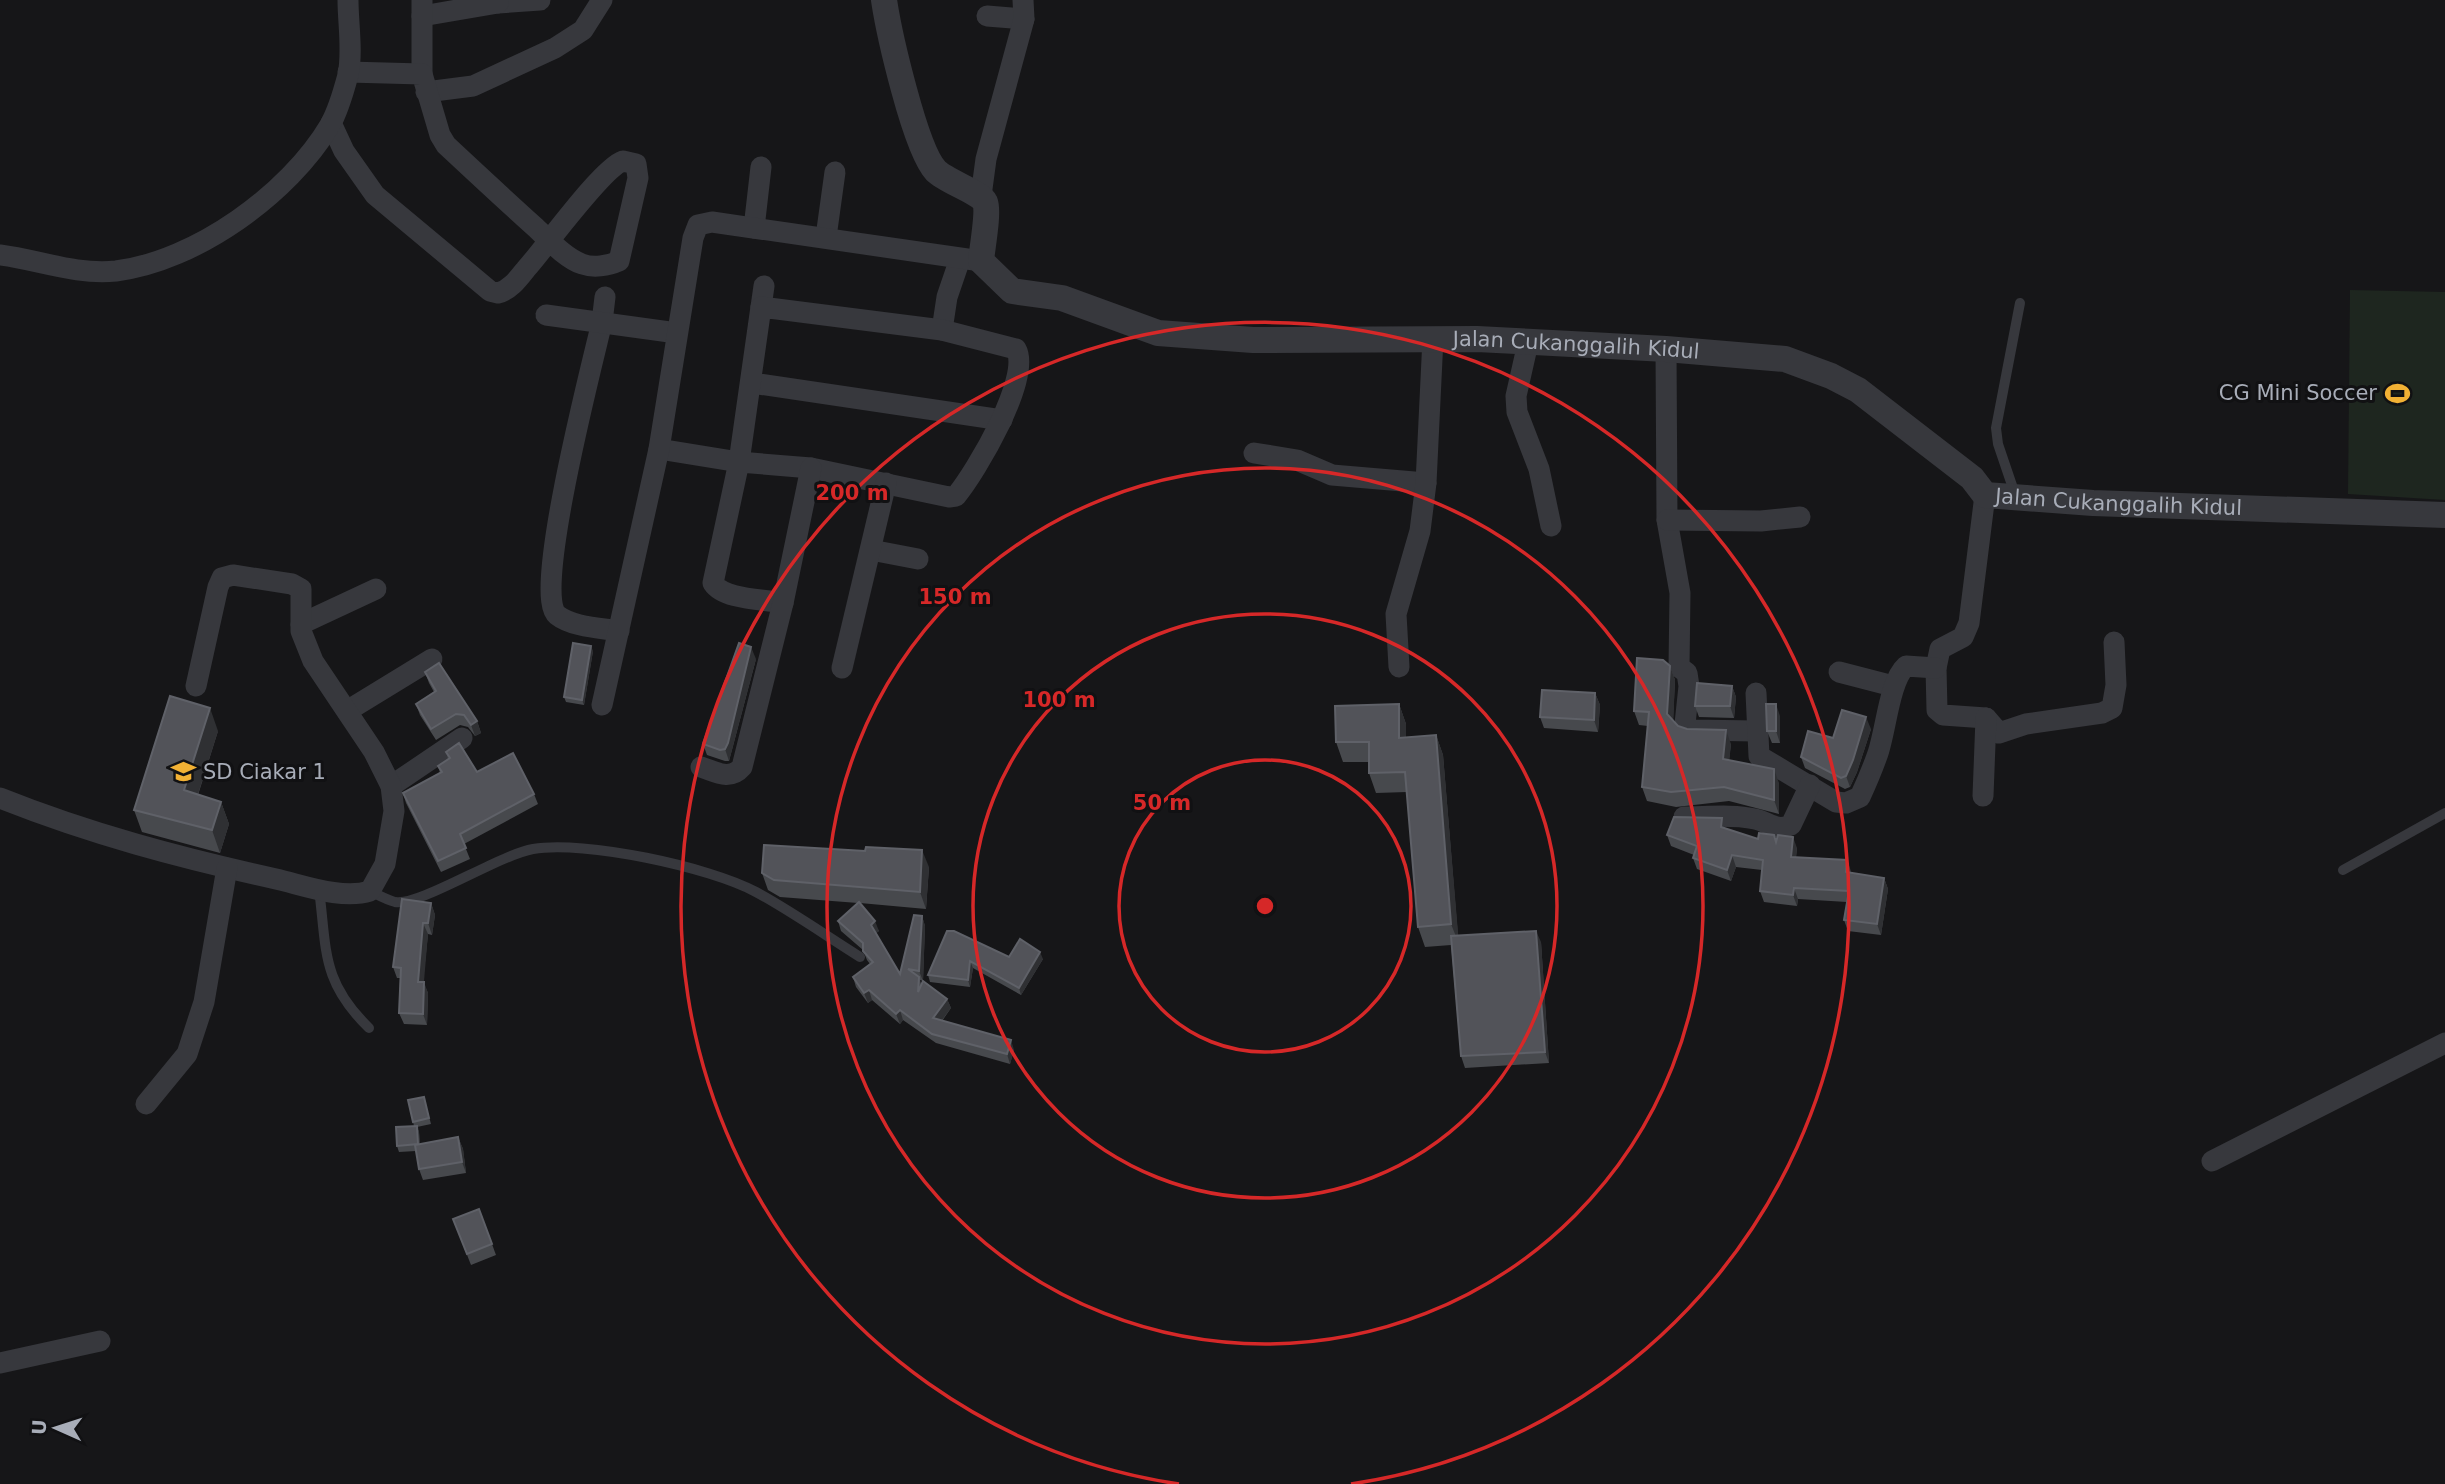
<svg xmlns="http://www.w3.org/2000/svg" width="2445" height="1484" font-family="'DejaVu Sans',sans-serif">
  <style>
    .green { fill: #1e261f }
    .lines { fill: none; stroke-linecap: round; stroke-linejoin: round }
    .service { stroke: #37383d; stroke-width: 10 }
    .minor { stroke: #37383d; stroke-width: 21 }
    .tertiary { stroke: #37383d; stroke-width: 26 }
    .wall { fill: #47494d }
    .shaded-wall { fill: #2f3033 }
    .building { fill: #525359; stroke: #5f6168; stroke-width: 2 }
    .ring { fill: none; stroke: #d62828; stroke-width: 3.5 }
    .labels { text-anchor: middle; stroke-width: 6; stroke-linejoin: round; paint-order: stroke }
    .street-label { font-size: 21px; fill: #a8adb8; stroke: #111113 }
    .poi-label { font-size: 21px; fill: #a8adb8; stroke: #111113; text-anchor: end }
    .centre { fill: #d62828; stroke: #111113; stroke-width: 3.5 }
    .ring-label { font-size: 21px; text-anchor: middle; font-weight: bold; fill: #d62828; stroke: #111113; stroke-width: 6; stroke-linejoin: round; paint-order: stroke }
  </style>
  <rect width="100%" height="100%" fill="#161618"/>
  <polygon class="green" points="2350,290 2445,292 2445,500 2348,494"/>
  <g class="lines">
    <g class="service">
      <polyline points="2016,497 1998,444 1996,428 2020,303"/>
      <polyline points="2343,870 2445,813"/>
      <path d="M319 889C327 951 321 981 369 1028"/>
      <path d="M370 891C378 895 387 900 395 902 418 907 499 855 533 849 584 840 710 867 756 892 791 911 825 935 860 957"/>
    </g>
    <g class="minor">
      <polyline points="498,0 498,3 540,0"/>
      <polyline points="422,16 498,3"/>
      <polyline points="987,16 1024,19"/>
      <polyline points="422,74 422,0"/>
      <polyline points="426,92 473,86 555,48 583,30 602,0"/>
      <path d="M331 123 344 151 375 195 490 291 498 293C510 290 518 279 526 269 545 248 602 168 623 161L636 164 638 178 619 261C608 266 593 268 582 264 565 258 548 239 535 227 505 200 476 173 446 145L440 135 422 74 348 72"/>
      <polyline points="981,196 986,159 1024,19 1023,0"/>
      <polyline points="754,228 761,167"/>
      <polyline points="826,237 835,172"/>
      <path d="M0 255C39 260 75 275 116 271 196 261 289 194 330 125 338 111 344 90 348 75 353 52 348 23 348 0"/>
      <path d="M605 297 602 322C593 361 532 595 557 615 572 627 601 628 619 631"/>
      <polyline points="761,307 764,286"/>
      <polyline points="546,315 677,333"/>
      <polyline points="942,330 947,297 960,259"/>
      <polyline points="1528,343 1516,396 1517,412 1539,469 1551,526"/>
      <polyline points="1666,349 1667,520 1680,593 1679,667 1687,673 1689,686 1685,724 1692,730 1756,731"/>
      <polyline points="752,383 1002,420"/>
      <path d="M659 449 739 462 811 468 949 497 956 496C976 472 1032 377 1016 349L942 330 761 307 739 462 713 583C724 600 764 599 783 603"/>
      <polyline points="1254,453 1297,460 1332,475 1426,483"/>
      <polyline points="1985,495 1969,623 1963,637 1940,649 1936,668 1937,710 1943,715 1986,718 1999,733 2026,724 2102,713 2112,708 2116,685 2114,642"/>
      <polyline points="1667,520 1761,521 1800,517"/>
      <polyline points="871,550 918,559"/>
      <polyline points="301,624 376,589"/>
      <polyline points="1399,667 1396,614 1420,531 1426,483 1433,338"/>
      <polyline points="842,668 886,483"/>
      <polyline points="1839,672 1893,686"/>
      <path d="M1756 693 1759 756 1836 802 1846 803 1860 797C1866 784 1872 770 1877 756 1886 732 1889 681 1906 666L1936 668"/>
      <polyline points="602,705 659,449 693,238 698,225 712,222 981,261"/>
      <polyline points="347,711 432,659"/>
      <path d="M701 767C716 772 730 781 742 767L783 603 811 468"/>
      <polyline points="391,786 462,738"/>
      <polyline points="1983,796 1986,718"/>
      <path d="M0 798C90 834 181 858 276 879 303 885 342 900 370 891L385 864 394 811 391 786 374 752 313 661 301 631V589L292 584 233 575 222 578 218 587 196 686"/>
      <path d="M1684 817C1706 817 1733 814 1755 819 1769 822 1776 832 1791 825L1810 785"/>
      <polyline points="146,1104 187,1054 204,1002 227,868"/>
      <polyline points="2212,1161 2445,1043"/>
      <polyline points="0,1363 100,1341"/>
    </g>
    <path class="tertiary" id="s1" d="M884 0C889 33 915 149 936 171 946 181 981 193 985 202 989 212 982 249 981 261L1012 291 1062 298 1158 333 1253 340 1477 339 1666 349 1785 359 1831 376 1858 390 1972 478 1985 495 2093 503 2445 515"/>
  </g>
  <g class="wall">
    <polygon points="593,651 584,705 566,702 564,697"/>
    <polygon points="756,659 729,761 725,761 707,755 703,744"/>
    <polygon points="1670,666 1675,680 1673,720 1678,726 1731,744 1729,760 1779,783 1779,814 1729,801 1676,807 1647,801 1642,787 1648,726 1639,725 1634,711"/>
    <polygon points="425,672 477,721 481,733 475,736 468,727 460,725 436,740 420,715 416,704 434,692 429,683"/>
    <polygon points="1732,686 1736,697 1734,718 1699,717 1695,706"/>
    <polygon points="1595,693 1600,705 1598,732 1544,728 1540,717"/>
    <polygon points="1399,704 1406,724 1406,737 1436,735 1443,755 1458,936 1541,942 1549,1063 1465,1068 1461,1056 1451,945 1425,947 1418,927 1407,792 1376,793 1369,773 1369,762 1343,762 1336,742"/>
    <polygon points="1780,716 1780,743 1772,743 1767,731"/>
    <polygon points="1871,729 1857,772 1850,787 1845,789 1805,768 1801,757 1833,738"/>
    <polygon points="218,731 198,795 221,802 229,824 220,853 142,832 134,810"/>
    <polygon points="446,752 477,772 534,794 538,804 464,844 470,859 441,872 406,803 403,793 440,773 438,766 448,759"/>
    <polygon points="1726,829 1758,839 1774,835 1776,841 1797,848 1796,857 1851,871 1851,873 1884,878 1888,889 1881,935 1848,931 1844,920 1847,902 1798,899 1797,906 1764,902 1760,891 1762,870 1736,867 1731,881 1697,869 1693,858 1694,855 1671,846 1667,835"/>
    <polygon points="929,867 926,909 860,903 879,931 876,933 900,974 922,916 925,926 923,981 920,980 921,984 947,999 951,1008 942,1021 1014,1050 1010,1064 936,1043 903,1020 900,1024 872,1000 868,1003 856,987 853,977 870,964 867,960 863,950 841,931 838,921 858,903 780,897 768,890 762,873"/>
    <polygon points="431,903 435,915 432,935 428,934 423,982 428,993 427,1025 404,1024 399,1013 400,978 397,978 393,967"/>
    <polygon points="947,931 1009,957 1043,959 1021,995 973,968 970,987 930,982 928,975"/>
    <polygon points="424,1097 431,1124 417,1127 419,1132 420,1144 458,1137 463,1149 466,1173 423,1180 419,1169 416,1151 399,1152 397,1146 414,1126 413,1122"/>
    <polygon points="479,1209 496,1255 471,1265 453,1219"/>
  </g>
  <g class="shaded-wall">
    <polygon points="591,646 593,651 584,705 582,700"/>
    <polygon points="751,647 756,659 729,761 725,749"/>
    <polygon points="1670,666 1675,680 1673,728 1667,714"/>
    <polygon points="1732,686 1736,697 1734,718 1730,706"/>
    <polygon points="1595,693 1600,705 1598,732 1594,720"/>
    <polygon points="1399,704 1406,724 1406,758 1399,738"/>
    <polygon points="1776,704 1780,716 1780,743 1776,731"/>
    <polygon points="210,708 218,731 192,813 184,790"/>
    <polygon points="1866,717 1871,729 1857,772 1850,787 1846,776"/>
    <polygon points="477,721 481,733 475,736 471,725"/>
    <polygon points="1726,730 1731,744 1728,773 1723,759"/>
    <polygon points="1436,735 1443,755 1459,944 1451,924"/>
    <polygon points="1774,769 1779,783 1779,814 1774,800"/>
    <polygon points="221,802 229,824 220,853 212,830"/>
    <polygon points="1793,837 1797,848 1795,868 1791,857"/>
    <polygon points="922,850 929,867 926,909 920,892"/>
    <polygon points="1732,855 1736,867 1731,881 1727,870"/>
    <polygon points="1847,860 1851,871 1850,883 1846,872"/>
    <polygon points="1884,878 1888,889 1881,935 1877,924"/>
    <polygon points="1794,888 1798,899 1797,906 1793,895"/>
    <polygon points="431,903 435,915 432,935 428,923"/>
    <polygon points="922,916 925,926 923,981 919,971"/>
    <polygon points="875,921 879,931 875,934 871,925"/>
    <polygon points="423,923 428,934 423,993 418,982"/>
    <polygon points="1536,931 1541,942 1549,1063 1545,1052"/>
    <polygon points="1040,952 1043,959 1021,995 1019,988"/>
    <polygon points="970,961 973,968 970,987 968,980"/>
    <polygon points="424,982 428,993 427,1025 423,1014"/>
    <polygon points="869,990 872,1000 868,1003 864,993"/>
    <polygon points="947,999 951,1008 936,1028 933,1018"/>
    <polygon points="900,1010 903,1020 900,1024 896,1014"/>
    <polygon points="1011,1040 1014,1050 1010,1064 1007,1054"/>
    <polygon points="417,1126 419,1132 420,1150 418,1145"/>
    <polygon points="458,1137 463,1149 466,1173 462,1162"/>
  </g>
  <g class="building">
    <polygon points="573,643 591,646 582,700 564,697"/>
    <polygon points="739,643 751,647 728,743 725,749 720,750 703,744"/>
    <polygon points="1637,658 1663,660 1670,666 1667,714 1678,726 1687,729 1726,730 1723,759 1774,769 1774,800 1724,787 1671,792 1642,787 1649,712 1634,711"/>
    <polygon points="439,663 477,721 471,725 464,715 456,714 431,729 416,704 436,691 425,672"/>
    <polygon points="1697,683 1732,686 1730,706 1695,706"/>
    <polygon points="1542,690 1595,693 1594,720 1540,717"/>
    <polygon points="170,696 210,708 184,790 221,802 212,830 134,810"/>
    <polygon points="1399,704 1399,738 1436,735 1451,924 1418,927 1405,772 1369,773 1369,742 1336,742 1335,706"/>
    <polygon points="1766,704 1776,704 1776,731 1767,731"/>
    <polygon points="1842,710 1866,717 1853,760 1846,776 1841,778 1801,757 1808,731 1833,738"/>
    <polygon points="459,743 477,772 513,753 534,794 460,834 466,848 438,861 403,793 442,772 438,766 450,758 446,752"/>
    <polygon points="1674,817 1722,818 1721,827 1758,839 1759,833 1774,835 1776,842 1778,835 1793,837 1791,857 1847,860 1846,872 1884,878 1877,924 1844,920 1849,891 1794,888 1793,895 1760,891 1763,860 1732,855 1727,870 1693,858 1697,846 1667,835"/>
    <polygon points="764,845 865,851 866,847 922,850 920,892 774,880 762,873"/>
    <polygon points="402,899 431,903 428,923 423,923 418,982 424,982 423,1014 399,1013 401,968 393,967"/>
    <polygon points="859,902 875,921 871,925 900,974 914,915 922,916 919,971 908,969 919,977 918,992 923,981 947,999 933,1018 1011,1040 1007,1054 932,1034 900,1010 896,1014 869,990 864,993 853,977 873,962 863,951 863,943 838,921"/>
    <polygon points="947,931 954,931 1009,957 1020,939 1040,952 1019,988 970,961 968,980 928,975"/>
    <polygon points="1536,931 1545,1052 1461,1056 1451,936"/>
    <polygon points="424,1097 429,1118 413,1122 408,1100"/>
    <polygon points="417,1126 418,1144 397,1146 396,1127"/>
    <polygon points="458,1137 462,1162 419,1169 415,1145"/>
    <polygon points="479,1209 492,1244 467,1254 453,1219"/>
  </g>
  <g class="ring">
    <circle cx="1265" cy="906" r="146"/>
    <circle cx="1265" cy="906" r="292"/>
    <circle cx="1265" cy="906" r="438"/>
    <path d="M1179 1484A584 584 0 1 1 1351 1484"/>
  </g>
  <defs>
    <symbol id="stadium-bare" viewBox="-9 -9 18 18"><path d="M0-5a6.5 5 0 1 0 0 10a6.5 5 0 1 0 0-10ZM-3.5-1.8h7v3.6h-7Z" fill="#f2b134" stroke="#111113" stroke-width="2.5" paint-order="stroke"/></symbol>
    <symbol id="school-bare" viewBox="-9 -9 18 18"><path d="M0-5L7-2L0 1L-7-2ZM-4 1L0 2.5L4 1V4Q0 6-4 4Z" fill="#f2b134" stroke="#111113" stroke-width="2.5" paint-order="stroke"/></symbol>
  </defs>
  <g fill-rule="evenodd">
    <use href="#stadium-bare" x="2380" y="376" width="35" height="35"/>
    <use href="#school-bare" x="166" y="754" width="35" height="35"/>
  </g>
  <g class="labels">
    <g class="street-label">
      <text dy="7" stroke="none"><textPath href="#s1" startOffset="912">Jalan Cukanggalih Kidul</textPath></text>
      <text dy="7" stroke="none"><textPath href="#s1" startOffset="1500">Jalan Cukanggalih Kidul</textPath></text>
    </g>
    <g class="poi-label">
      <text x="2377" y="400">CG Mini Soccer</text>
      <text x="203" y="779" text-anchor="start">SD Ciakar 1</text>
    </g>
  </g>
  <circle cx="1265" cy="906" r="10" class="centre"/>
  <g class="ring-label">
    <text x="852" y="500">200 m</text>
    <text x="955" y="604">150 m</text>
    <text x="1059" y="707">100 m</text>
    <text x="1162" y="810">50 m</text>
  </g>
  <g transform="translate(56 1428) rotate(273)" stroke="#111113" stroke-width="5" paint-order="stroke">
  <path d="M0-5L12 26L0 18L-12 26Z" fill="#a8adb8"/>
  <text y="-10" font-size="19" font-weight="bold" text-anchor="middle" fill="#a8adb8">U</text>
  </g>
</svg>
